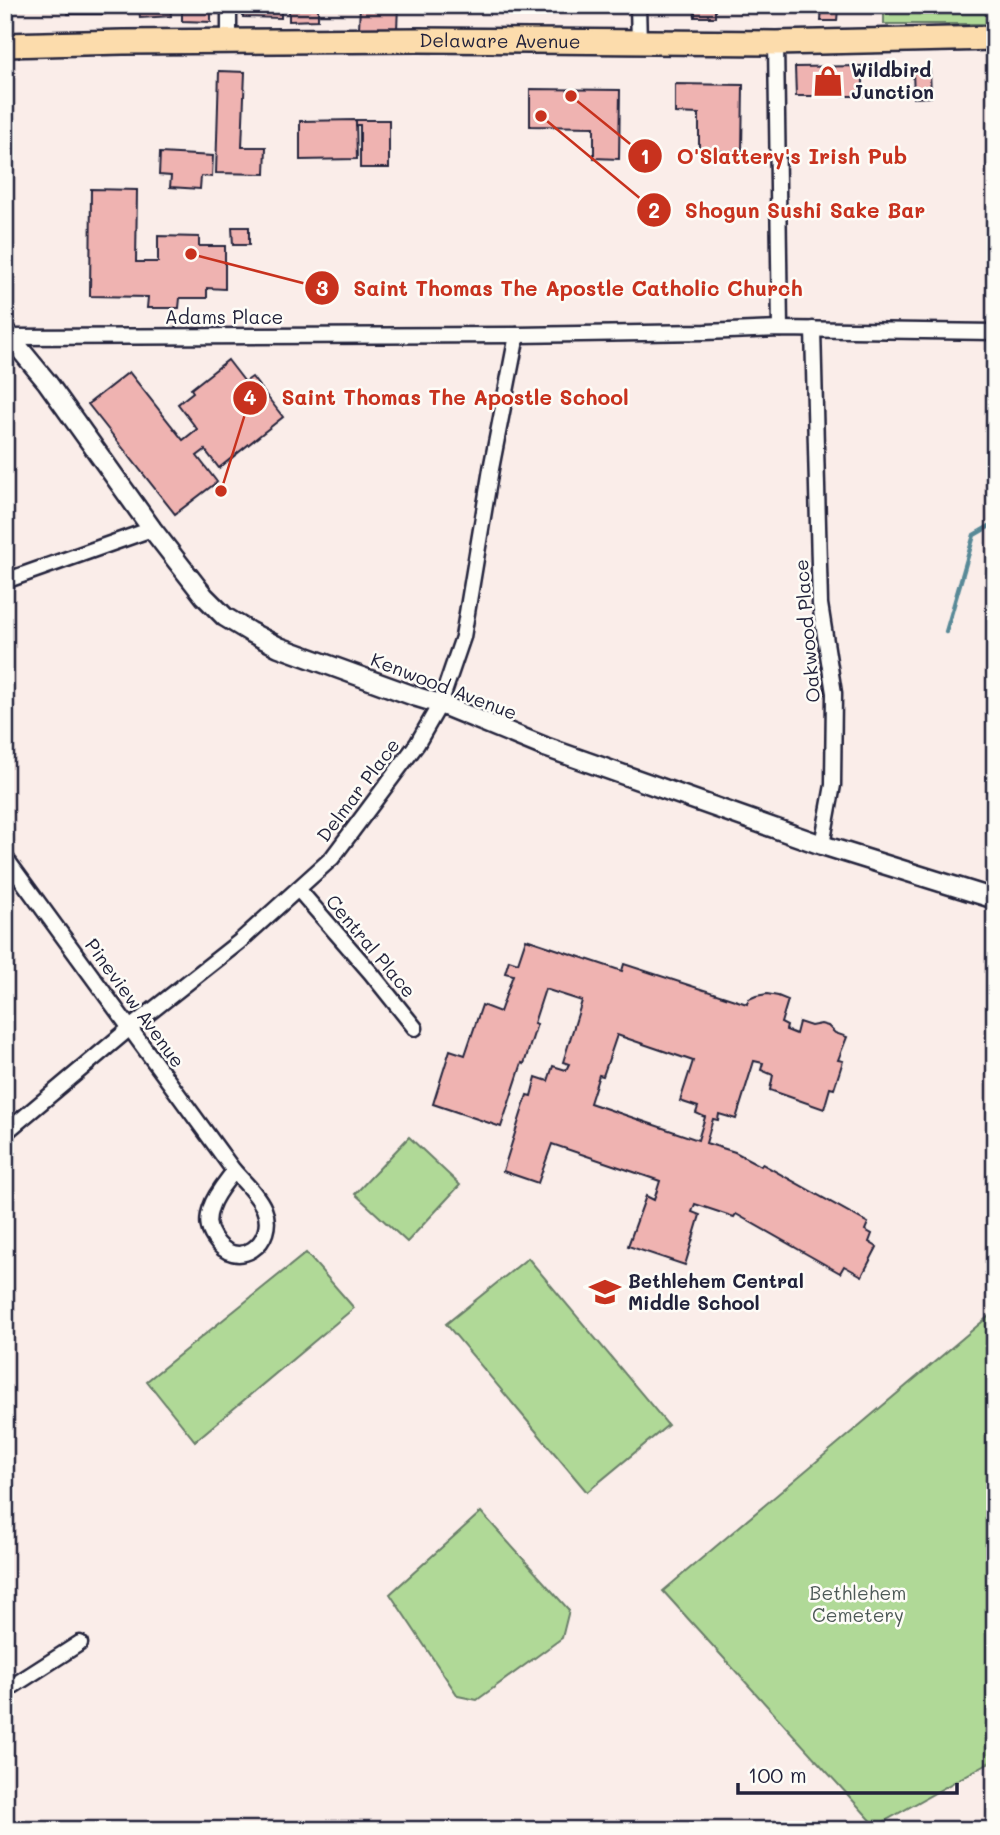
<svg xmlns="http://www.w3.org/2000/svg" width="1000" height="1835" font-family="Mali,sans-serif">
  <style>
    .green { fill: #b0d997; stroke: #697e69; stroke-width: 2 }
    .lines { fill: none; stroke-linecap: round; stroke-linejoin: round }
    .stream { stroke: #588997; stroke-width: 4.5 }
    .building { fill: #efb3b1; stroke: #22223b; stroke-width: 2; fill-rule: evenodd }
    .minor-casing { stroke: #22223b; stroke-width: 19 }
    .tertiary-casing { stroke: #22223b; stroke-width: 23 }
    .primary-casing { stroke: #22223b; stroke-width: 28 }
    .minor { stroke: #fdfcf7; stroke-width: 14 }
    .tertiary { stroke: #fdfcf7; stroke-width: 18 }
    .primary { stroke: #fcdcac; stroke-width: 23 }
    .labels { text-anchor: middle; stroke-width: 5; stroke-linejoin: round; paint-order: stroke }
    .street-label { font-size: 19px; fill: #22223b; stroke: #fdfcf7 }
    .poi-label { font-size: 19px; font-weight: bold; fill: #22223b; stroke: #fdfcf7; text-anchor: start }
    .park-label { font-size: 19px; fill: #4d5957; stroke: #fdfcf7 }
    .leader { fill: none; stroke: #c8321e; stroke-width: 2.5 }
    .callout-dot { fill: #c8321e; stroke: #fdfcf7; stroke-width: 2.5 }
    .mark-label { font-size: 21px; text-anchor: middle; font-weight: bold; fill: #fff }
    .callout-label { font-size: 21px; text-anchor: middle; font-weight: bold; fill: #c8321e; stroke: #fdfcf7; stroke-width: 5; stroke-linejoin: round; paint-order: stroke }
  </style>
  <rect width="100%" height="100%" fill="#faede9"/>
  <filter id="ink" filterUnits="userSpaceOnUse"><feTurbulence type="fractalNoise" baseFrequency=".0143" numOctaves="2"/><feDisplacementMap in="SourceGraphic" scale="14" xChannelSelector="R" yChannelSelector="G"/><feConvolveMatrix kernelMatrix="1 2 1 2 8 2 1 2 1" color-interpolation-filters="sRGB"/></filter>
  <g filter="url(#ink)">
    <g class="green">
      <rect x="884" y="5" width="111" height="19"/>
      <polygon points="409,1137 460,1185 407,1242 355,1194"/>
      <polygon points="306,1253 354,1308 195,1441 147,1381"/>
      <polygon points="528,1258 668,1425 587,1492 446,1324"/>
      <polygon points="995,1311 995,1759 876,1826 663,1591"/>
      <polygon points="481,1512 569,1610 562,1638 477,1700 458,1696 390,1594"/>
    </g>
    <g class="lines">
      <polyline class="stream" points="946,632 974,535 995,523"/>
    </g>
    <g class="building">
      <rect x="68" y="5" width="37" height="9"/>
      <polygon points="139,5 170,5 171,16 140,18"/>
      <polygon points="182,5 211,5 211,22 182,21"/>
      <polygon points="243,5 281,5 281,18 243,17"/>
      <polygon points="289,5 318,5 318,20 289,21"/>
      <polygon points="360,5 398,5 397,30 359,29"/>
      <rect x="695" y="5" width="20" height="12"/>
      <polygon points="822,7 838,8 837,21 821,21"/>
      <polygon points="863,66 863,96 796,96 795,67"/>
      <polygon points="930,70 931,97 914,98 913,71"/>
      <polygon points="219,71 245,72 242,147 266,147 265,174 216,173"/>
      <polygon points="675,84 743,85 742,152 699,151 699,114 675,113"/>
      <polygon points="530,89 620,90 619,159 594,158 594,127 530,126"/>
      <polygon points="356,120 357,159 300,160 300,121"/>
      <polygon points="356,120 389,120 389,168 360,168 360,125 356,125"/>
      <polygon points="160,153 213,156 212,177 201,176 200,189 170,187 171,176 159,175"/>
      <polygon points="91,189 137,190 136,262 158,262 158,236 199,237 199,246 225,246 225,289 207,288 207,298 180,298 179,308 147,308 148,297 90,296"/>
      <polygon points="232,227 249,227 249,245 233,245"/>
      <polygon points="228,360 245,382 252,377 283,417 219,468 205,450 197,456 217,482 175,514 88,404 129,372 183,440 197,429 178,404 193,392 191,389"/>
      <path d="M526 939 622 971 624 964 747 1004 749 999 756 996 767 994 778 996 788 1000 781 1023 787 1026 786 1030 796 1034 799 1022 811 1026 821 1024 828 1026 835 1033 847 1037 838 1060 843 1061 834 1089 830 1088 824 1109 770 1090 773 1075 761 1070 763 1063 754 1061 736 1119 719 1114 718 1120 713 1119 706 1143 735 1152 761 1166 762 1164 868 1223 865 1230 872 1234 869 1242 877 1247 862 1276 844 1266 840 1273 736 1214 734 1217 695 1204 692 1212 700 1215 685 1265 628 1246 646 1196 654 1200 660 1181 552 1144 538 1183 503 1171 527 1095 531 1096 536 1077 548 1081 553 1066 566 1070 569 1064 563 1062 582 1001 545 989 534 1023 537 1024 524 1064 522 1063 501 1127 433 1104 450 1050 465 1055 482 1005 500 1012 513 975 505 973 509 960 518 963ZM617 1035 693 1061 680 1101 698 1107 696 1113 705 1117 698 1140 590 1103 599 1075 603 1076Z"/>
    </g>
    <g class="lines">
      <defs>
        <g id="minor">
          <polyline points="229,5 229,41"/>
          <polyline points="638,5 639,43"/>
          <polyline points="776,43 780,329"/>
          <polyline points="813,329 820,604 834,693 833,785 822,845"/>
          <polyline points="5,337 517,335 705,332 780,329 995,332"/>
          <polyline points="5,581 152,529"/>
          <polyline points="5,857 234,1171"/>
          <polyline points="298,889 371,973 415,1028"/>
          <polyline points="5,1133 130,1028 239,942 332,858 417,744 440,704 463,637 491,469 517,335"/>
          <path d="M234 1171C244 1182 258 1195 264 1209 278 1242 236 1274 214 1238 207 1228 207 1219 211 1207 215 1194 226 1182 234 1171Z"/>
          <polyline points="5,1691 80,1643"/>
        </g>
        <polyline id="tertiary" points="5,331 47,382 152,529 204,596 225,617 250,632 279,647 417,697 440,704 545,747 822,845 995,899"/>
        <g id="primary">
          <path id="s1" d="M5 45 123 42 418 40 776 43 995 38"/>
        </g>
      </defs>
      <use href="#minor" class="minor-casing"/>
      <use href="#tertiary" class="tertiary-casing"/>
      <use href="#primary" class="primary-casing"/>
      <use href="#minor" class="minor"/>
      <use href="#tertiary" class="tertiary"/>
      <use href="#primary" class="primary"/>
    </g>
  </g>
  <defs>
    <symbol id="shop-bare" viewBox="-9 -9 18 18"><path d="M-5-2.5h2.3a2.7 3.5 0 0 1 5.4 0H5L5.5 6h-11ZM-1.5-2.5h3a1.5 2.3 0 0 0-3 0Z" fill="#c8321e" stroke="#fdfcf7" stroke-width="2.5" paint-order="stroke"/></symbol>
    <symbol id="school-bare" viewBox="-9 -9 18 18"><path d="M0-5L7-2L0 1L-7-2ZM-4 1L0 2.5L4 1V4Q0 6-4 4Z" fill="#c8321e" stroke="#fdfcf7" stroke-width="2.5" paint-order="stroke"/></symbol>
  </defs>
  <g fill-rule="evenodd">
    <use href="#shop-bare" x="806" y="59" width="44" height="44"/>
    <use href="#school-bare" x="583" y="1270" width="44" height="44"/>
  </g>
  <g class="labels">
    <g class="street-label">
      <text dy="7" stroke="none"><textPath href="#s1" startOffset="495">Delaware Avenue</textPath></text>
      <text x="224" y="324">Adams Place</text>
      <text transform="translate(807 631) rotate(-95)" y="7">Oakwood Place</text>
      <text transform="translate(444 686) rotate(21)" y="7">Kenwood Avenue</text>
      <text transform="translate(358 790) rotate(-53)" y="7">Delmar Place</text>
      <text transform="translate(371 946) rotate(50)" y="7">Central Place</text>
      <text transform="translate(135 1003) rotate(54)" y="7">Pineview Avenue</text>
    </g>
    <g class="poi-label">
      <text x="851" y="77">Wildbird<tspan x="851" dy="22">Junction</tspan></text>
      <text x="628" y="1288">Bethlehem Central<tspan x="628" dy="22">Middle School</tspan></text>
    </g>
    <g class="park-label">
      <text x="858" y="1600">Bethlehem<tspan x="858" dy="22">Cemetery</tspan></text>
    </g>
  </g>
  <path class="leader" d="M571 96L645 156M541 116L654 210M191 254L322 288M221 491L250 398"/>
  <g class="callout-dot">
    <circle cx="571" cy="96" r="7"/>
    <circle cx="541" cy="116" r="7"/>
    <circle cx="191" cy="254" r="7"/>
    <circle cx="221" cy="491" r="7"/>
    <circle cx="645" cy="156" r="18"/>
    <circle cx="654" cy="210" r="18"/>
    <circle cx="322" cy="288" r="18"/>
    <circle cx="250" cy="398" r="18"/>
  </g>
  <g class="mark-label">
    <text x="645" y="164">1</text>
    <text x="654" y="218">2</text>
    <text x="322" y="296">3</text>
    <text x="250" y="405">4</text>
  </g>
  <g class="callout-label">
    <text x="792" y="164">O'Slattery's Irish Pub</text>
    <text x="805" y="218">Shogun Sushi Sake Bar</text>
    <text x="578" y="296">Saint Thomas The Apostle Catholic Church</text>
    <text x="455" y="405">Saint Thomas The Apostle School</text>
  </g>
  <rect width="1000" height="1835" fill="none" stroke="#fdfcf7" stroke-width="28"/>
  <rect x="14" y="14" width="972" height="1807" fill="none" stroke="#22223b" stroke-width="2.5" filter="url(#ink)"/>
  <path d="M738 1783v10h219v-10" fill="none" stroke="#22223b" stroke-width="3.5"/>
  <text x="748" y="1783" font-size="21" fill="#22223b" stroke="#fdfcf7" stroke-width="5" paint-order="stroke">100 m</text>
</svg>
